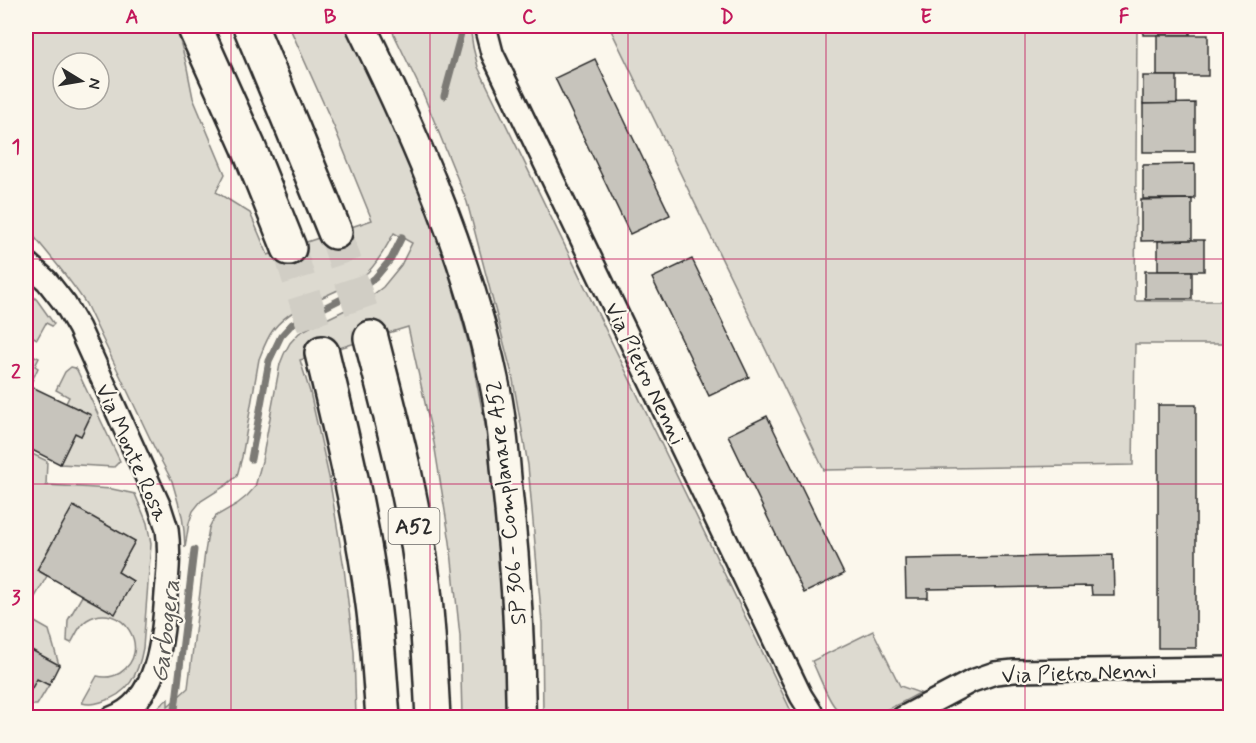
<svg xmlns="http://www.w3.org/2000/svg" width="1256" height="743" font-family="Mynerve,sans-serif">
  <style>
    .green { fill: #dddad0; stroke: #84827e; stroke-width: 1.5; fill-rule: evenodd }
    .lines { fill: none; stroke-linecap: round; stroke-linejoin: round }
    .stream { stroke: #7b7a75; stroke-width: 7 }
    .building { fill: #c7c4bc; stroke: #2b2b2b; stroke-width: 1.5 }
    .highway-tunnel { stroke: #d1cec5; stroke-width: 33; stroke-dasharray: 33 16; stroke-linecap: butt }
    .street-casing { stroke: #2b2b2b; stroke-width: 26 }
    .secondary-casing { stroke: #2b2b2b; stroke-width: 33 }
    .highway-casing { stroke: #2b2b2b; stroke-width: 38 }
    .street { stroke: #fbf7ec; stroke-width: 21 }
    .secondary { stroke: #fbf7ec; stroke-width: 28 }
    .highway { stroke: #fbf7ec; stroke-width: 33 }
    .grid { fill: none; stroke: #c2185b; stroke-width: 1.5; stroke-opacity: 0.55 }
    .labels { text-anchor: middle; stroke-width: 4.5; stroke-linejoin: round; paint-order: stroke }
    .shield { fill: #fbf7ec; stroke: #696865; stroke-width: 1.5 }
    .shield-label { font-size: 21px; font-weight: bold; fill: #2b2b2b }
    .street-label { font-size: 22px; fill: #2b2b2b; stroke: #fbf7ec }
    .water-label { font-size: 24px; font-style: italic; fill: #5a5956; stroke: #fbf7ec }
    .neatline { fill: none; stroke: #c2185b; stroke-width: 2 }
    .grid-label { font-size: 20px; text-anchor: middle; font-weight: bold; fill: #c2185b }
  </style>
  <rect width="100%" height="100%" fill="#fbf7ec"/>
  <filter id="ink" filterUnits="userSpaceOnUse"><feTurbulence type="fractalNoise" baseFrequency=".0167" numOctaves="2"/><feDisplacementMap in="SourceGraphic" scale="12" xChannelSelector="R" yChannelSelector="G"/><feConvolveMatrix kernelMatrix="1 2 1 2 8 2 1 2 1" color-interpolation-filters="sRGB"/></filter>
  <g filter="url(#ink)">
    <g class="green">
      <path d="M26 26H176L186 63 193 98 225 174 216 192 250 213 268 255 372 220 335 129 289 26H344L376 89 411 166 441 245 470 349 491 454 503 588 508 717H462L460 636 450 542 434 443 408 327 300 360 310 392 329 477 344 568 354 652 356 717H146L168 699V706L188 688 205 552 209 528 212 522 216 516 237 504 247 496 255 487 262 461 280 364 284 354 290 343 299 333 312 326 366 300 383 287 401 265 412 243 394 233C386 247 379 261 368 272 340 296 296 300 273 330 267 338 263 349 259 359L242 457 237 476 225 486 201 501 193 511 189 523 185 548 184 531 182 516 172 481 155 449 86 304C68 276 47 252 26 227ZM63 63H99V99H63Z"/>
      <polygon points="390,26 470,26 473,47 478,67 794,717 543,717 542,623 528,465 512,374 467,202 424,96"/>
      <polygon points="609,26 1137,26 1135,301 1230,301 1230,344 1135,344 1133,465 824,470"/>
      <polygon points="27,290 37,300 54,324 52,326 46,323 37,339 26,333 26,291"/>
      <polygon points="26,352 39,358 35,366 38,368 32,381 26,378"/>
      <polygon points="71,367 75,368 77,370 120,461 114,467 60,464 75,433 81,436 91,415 66,403 69,397 56,390 65,372"/>
      <path d="M26 451 47 461 46 485 112 489 135 494 147 523 151 544 143 648C138 675 129 694 101 702 95 704 89 705 82 703L97 676C105 678 113 677 120 673 154 651 122 599 87 620 79 625 76 635 71 643L67 641 68 620 82 596 115 613 133 581 118 572 135 541 73 507 37 570 47 576 35 597 26 592Z"/>
      <polygon points="26,617 49,630 59,665 26,647"/>
      <path d="M873 631 900 686 920 693C897 704 858 731 835 707 827 698 818 673 812 661Z"/>
      <polygon points="37,679 49,685 37,705 26,705 26,695 28,694"/>
    </g>
    <g class="lines">
      <g class="stream">
        <polyline points="444,96 463,26"/>
        <polyline points="251,459 269,361 281,336 292,324 359,290 375,278 391,259 402,237"/>
        <polyline points="174,718 194,550"/>
      </g>
    </g>
    <g class="building">
      <rect x="1143" y="26" width="47" height="9"/>
      <rect x="1157" y="35" width="51" height="41"/>
      <polygon points="595,59 670,215 630,234 555,78"/>
      <rect x="1143" y="76" width="34" height="28"/>
      <polygon points="1195,103 1195,152 1143,152 1143,104"/>
      <polygon points="1195,164 1195,199 1143,199 1143,165"/>
      <polygon points="1192,199 1192,240 1141,241 1141,200"/>
      <polygon points="1192,240 1204,240 1204,271 1158,271 1158,241"/>
      <polygon points="692,259 749,377 709,396 652,278"/>
      <rect x="1145" y="271" width="47" height="28"/>
      <polygon points="26,384 91,415 81,436 75,433 60,464 26,447"/>
      <rect x="1158" y="405" width="38" height="243"/>
      <polygon points="767,416 844,574 804,593 728,435"/>
      <polygon points="73,506 135,541 118,572 133,581 115,614 37,570"/>
      <polygon points="1113,555 1114,595 1092,595 1091,586 928,589 928,598 906,598 905,559"/>
      <polygon points="26,647 59,665 49,685 37,679 28,695 26,695"/>
    </g>
    <g class="lines">
      <g class="highway-tunnel">
        <polyline points="335,232 371,338"/>
        <polyline points="289,248 322,353"/>
      </g>
      <defs>
        <g id="street">
          <polyline points="485,26 492,53 801,696 815,718"/>
          <path d="M26 262 47 281 65 304 79 328 160 507C162 514 165 522 167 529 170 550 168 572 166 594 163 636 159 702 111 718"/>
          <polyline points="902,718 972,681 995,673 1014,671 1230,668"/>
        </g>
        <path id="secondary" d="M361 26C419 144 472 266 497 396 503 428 505 462 508 495 516 569 520 643 521 718"/>
        <g id="highway">
          <polyline points="194,26 248,146 289,248"/>
          <polyline points="250,26 293,129 335,232"/>
          <path d="M371 338C388 406 407 474 418 544 427 601 430 660 433 718"/>
          <path d="M322 353C342 436 362 519 373 604 378 641 380 680 383 718"/>
        </g>
      </defs>
      <use href="#street" class="street-casing"/>
      <use href="#secondary" class="secondary-casing"/>
      <use href="#highway" class="highway-casing"/>
      <use href="#street" class="street"/>
      <use href="#secondary" class="secondary"/>
      <use href="#highway" class="highway"/>
    </g>
  </g>
  <path class="grid" d="M231 26V718M430 26V718M628 26V718M826 26V718M1025 26V718M26 259H1230M26 484H1230"/>
  <g class="labels">
    <rect class="shield" x="388.5" y="508" width="51" height="36" rx="4.5"/>
    <g class="shield-label">
      <text x="414" y="533">A52</text>
    </g>
    <g class="street-label">
      <text transform="translate(646 373) rotate(64)" y="8">Via Pietro Nenni</text>
      <text transform="translate(133 452) rotate(66)" y="8">Via Monte Rosa</text>
      <text transform="translate(505 503) rotate(-96)" y="8">SP 306 - Complanare A52</text>
      <text transform="translate(1079 672) rotate(-2)" y="8">Via Pietro Nenni</text>
    </g>
    <g class="water-label">
      <text transform="translate(165 631) rotate(-83)" y="8">Garbogera</text>
    </g>
  </g>
  <rect width="1256" height="743" fill="none" stroke="#fbf7ec" stroke-width="66"/>
  <g transform="translate(81 81) rotate(101)"><circle r="28" fill="#fbf7ec" stroke="#a8a59f" stroke-width="1.5"/>
  <path d="M0-4.5L10 22L0 15L-10 22Z" fill="#2b2b2b"/>
  <text y="-9" font-size="16" font-weight="bold" text-anchor="middle" fill="#2b2b2b">N</text>
  </g>
  <rect x="33" y="33" width="1190" height="677" class="neatline"/>
  <g class="grid-label">
    <text x="132" y="23">A</text>
    <text x="330" y="23">B</text>
    <text x="529" y="23">C</text>
    <text x="727" y="23">D</text>
    <text x="926" y="23">E</text>
    <text x="1124" y="23">F</text>
    <text x="16" y="153">1</text>
    <text x="16" y="378">2</text>
    <text x="16" y="604">3</text>
  </g>
</svg>
